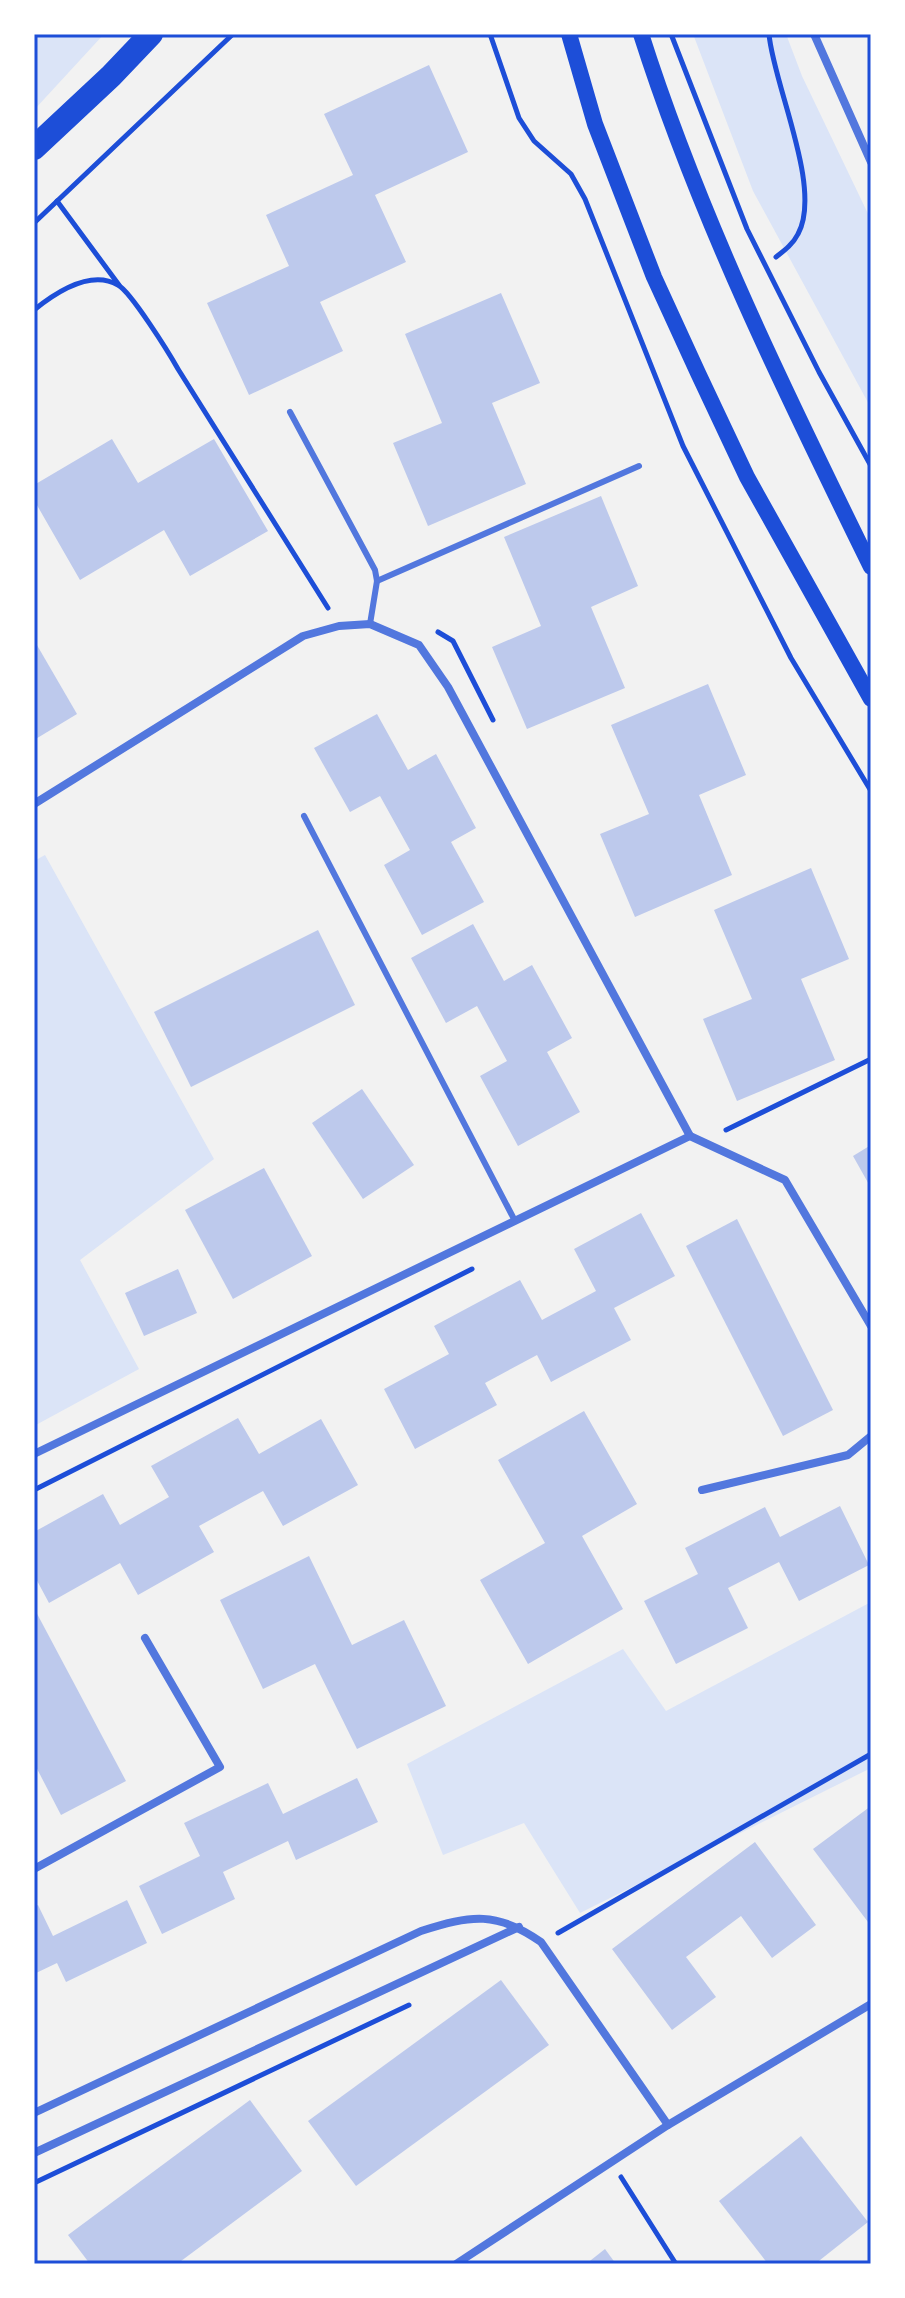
<svg xmlns="http://www.w3.org/2000/svg" width="905" height="2298" font-family="'Archivo Narrow',sans-serif">
  <style>
    .green { fill: #dbe4f7 }
    .building { fill: #bdc9ec }
    .lines { fill: none; stroke-linecap: round; stroke-linejoin: round }
    .path { stroke: #1d4ed8; stroke-width: 5 }
    .service { stroke: #5277de; stroke-width: 6 }
    .minor { stroke: #5277de; stroke-width: 8 }
    .secondary { stroke: #1d4ed8; stroke-width: 16 }
    .motorway { stroke: #1d4ed8; stroke-width: 24 }
    .neatline { fill: none; stroke: #1d4ed8; stroke-width: 3 }
  </style>
  <rect width="100%" height="100%" fill="#f2f2f2"/>
  <g class="green">
    <polygon points="34,34 104,34 34,110"/>
    <polygon points="693,34 786,34 802,76 871,220 871,408 753,191"/>
    <polygon points="45,855 214,1159 80,1260 139,1369 34,1426 34,861"/>
    <polygon points="871,1602 871,1768 580,1913 524,1823 443,1855 407,1764 623,1649 666,1711"/>
  </g>
  <g class="building">
    <polygon points="429,65 468,152 375,195 406,262 320,302 343,351 249,395 207,303 289,266 266,215 353,175 324,114"/>
    <polygon points="501,293 540,383 492,403 526,484 428,526 393,443 442,423 405,334"/>
    <polygon points="112,439 138,483 214,439 268,531 190,576 164,530 80,580 34,500 34,485"/>
    <polygon points="601,496 638,586 591,607 625,688 527,729 492,647 541,626 504,537"/>
    <polygon points="34,640 77,714 34,740"/>
    <polygon points="708,684 746,775 699,795 732,875 635,917 600,834 649,814 611,725"/>
    <polygon points="377,714 408,770 436,754 476,828 451,842 484,902 422,935 384,865 410,850 380,796 350,812 314,748"/>
    <polygon points="811,868 849,959 801,979 835,1060 737,1101 703,1019 752,999 714,910"/>
    <polygon points="473,924 504,981 532,965 572,1038 547,1052 580,1112 518,1146 480,1076 507,1061 477,1006 446,1023 411,958"/>
    <polygon points="318,930 355,1005 191,1087 154,1012"/>
    <polygon points="362,1089 414,1165 363,1199 312,1123"/>
    <polygon points="871,1145 871,1188 853,1156"/>
    <polygon points="264,1168 312,1256 233,1299 185,1210"/>
    <polygon points="641,1213 675,1276 614,1308 631,1340 551,1382 537,1355 485,1383 497,1405 415,1449 384,1389 449,1354 434,1326 520,1280 542,1320 596,1291 574,1249"/>
    <polygon points="737,1219 833,1410 783,1436 686,1246"/>
    <polygon points="178,1269 197,1313 144,1336 125,1293"/>
    <polygon points="584,1411 637,1504 582,1536 623,1609 528,1664 480,1580 545,1543 498,1460"/>
    <polygon points="238,1418 259,1454 321,1419 358,1485 283,1526 263,1491 199,1526 214,1552 138,1595 120,1563 49,1603 34,1575 34,1532 103,1494 120,1525 169,1497 151,1466"/>
    <polygon points="840,1506 869,1565 799,1601 779,1562 728,1588 748,1628 676,1664 644,1601 698,1574 685,1548 765,1507 780,1537"/>
    <polygon points="309,1556 352,1645 404,1620 446,1706 357,1749 315,1664 263,1689 220,1600"/>
    <polygon points="34,1608 126,1781 61,1815 34,1763"/>
    <polygon points="357,1778 378,1822 296,1860 288,1841 223,1872 235,1899 162,1934 139,1886 200,1856 184,1823 268,1783 283,1814"/>
    <polygon points="871,1806 871,1926 813,1849"/>
    <polygon points="755,1842 816,1925 772,1958 741,1916 686,1957 716,1997 672,2030 612,1949"/>
    <polygon points="127,1900 147,1943 66,1982 57,1963 34,1974 34,1907 38,1905 53,1936"/>
    <polygon points="501,1980 549,2045 356,2186 308,2121"/>
    <polygon points="250,2100 302,2171 177,2264 90,2264 68,2235"/>
    <polygon points="801,2136 868,2222 815,2264 768,2264 719,2201"/>
    <polygon points="605,2249 616,2264 586,2264"/>
  </g>
  <g class="lines">
    <g class="path">
      <polyline points="490,34 519,118 534,141 571,174 585,199 683,446 791,658 871,791"/>
      <polyline points="671,34 747,229 819,372 871,466"/>
      <path d="M769 34C773 84 823 188 798 234 793 244 785 250 776 257"/>
      <polyline points="57,201 119,285"/>
      <polyline points="34,223 233,34"/>
      <path d="M34 310C55 293 90 269 118 285 131 292 169 353 178 369 228 449 278 529 328 608"/>
      <polyline points="438,632 453,641 493,720"/>
      <polyline points="726,1130 871,1059"/>
      <polyline points="34,1490 472,1269"/>
      <polyline points="558,1933 871,1754"/>
      <polyline points="621,2177 676,2264"/>
      <polyline points="34,2183 409,2005"/>
    </g>
    <g class="service">
      <polyline points="290,412 375,570 377,581 370,624"/>
      <polyline points="377,581 639,466"/>
      <polyline points="304,816 515,1221"/>
    </g>
    <g class="minor">
      <polyline points="814,34 871,162"/>
      <polyline points="34,804 303,636 339,626 370,624 419,645 448,687 690,1136"/>
      <polyline points="34,1454 690,1136 785,1180 871,1326"/>
      <polyline points="702,1490 848,1455 871,1436"/>
      <polyline points="34,1869 220,1767 145,1638"/>
      <path d="M34 2113 421 1931C471 1915 497 1911 541 1942L668 2125"/>
      <polyline points="34,2153 519,1927"/>
      <polyline points="456,2264 668,2125 871,2004"/>
    </g>
    <g class="secondary">
      <polyline points="569,34 595,124 654,277 698,373 747,477 871,699"/>
      <path d="M641 34C700 219 786 394 871 567"/>
    </g>
    <polyline class="motorway" points="34,148 111,76 151,34"/>
  </g>
  <rect width="905" height="2298" fill="none" stroke="#ffffff" stroke-width="72"/>
  <rect x="36" y="36" width="833" height="2226" class="neatline"/>
</svg>
